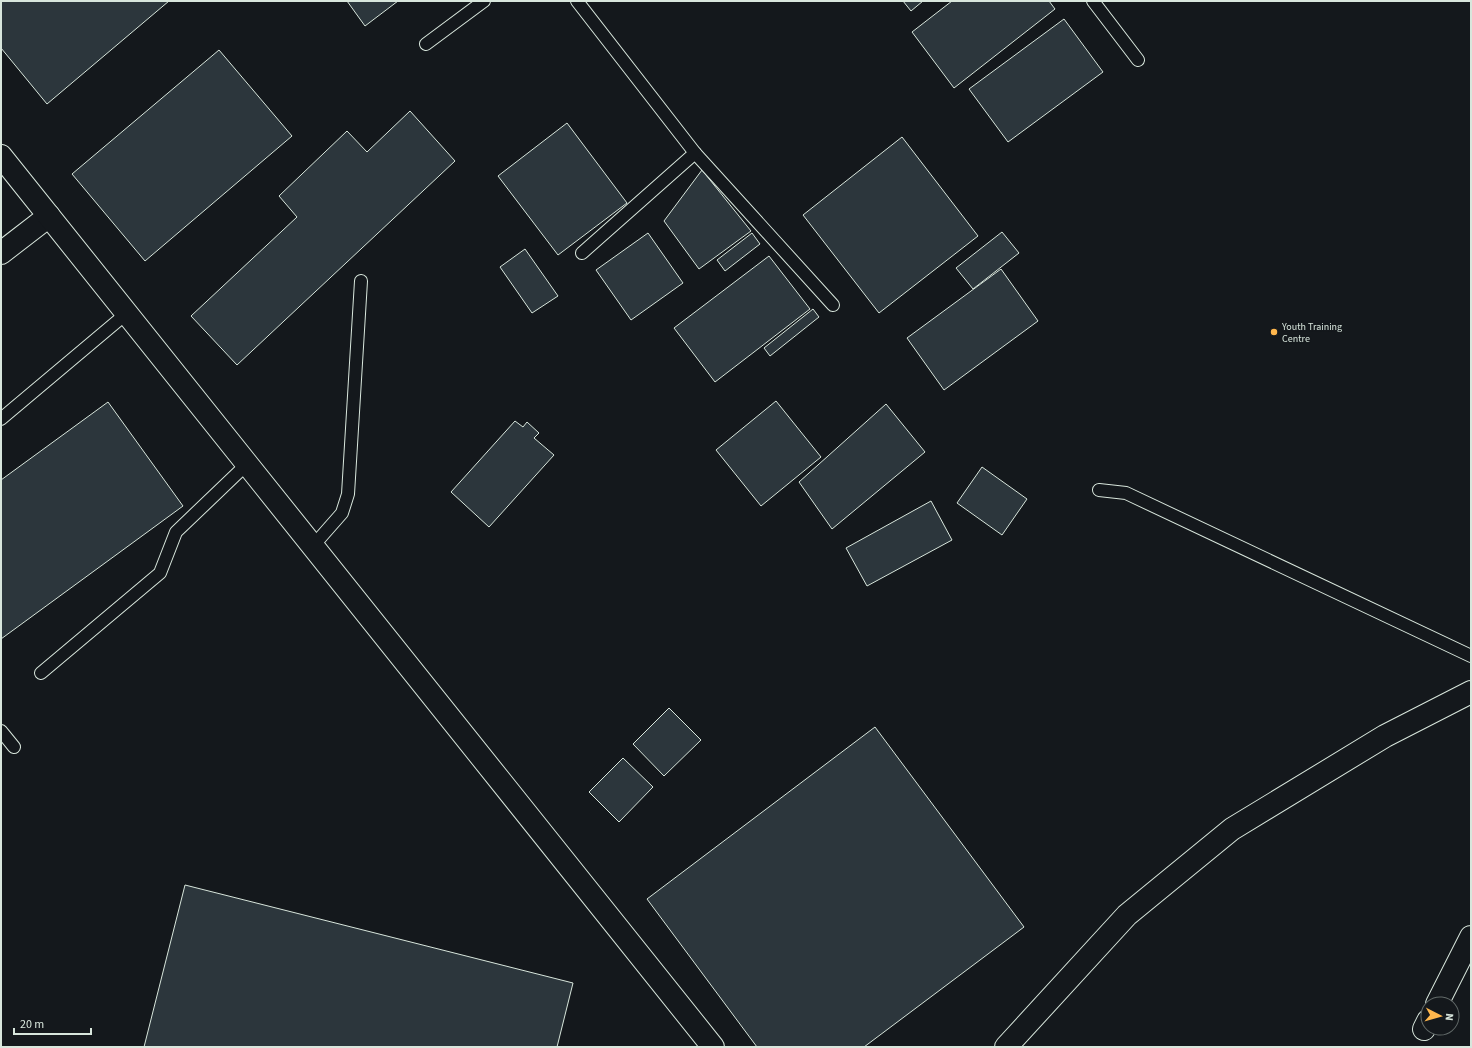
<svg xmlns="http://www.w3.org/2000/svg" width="1472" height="1048" font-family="'Source Sans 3',sans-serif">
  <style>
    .building { fill: #2c363c; stroke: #d8e6dc }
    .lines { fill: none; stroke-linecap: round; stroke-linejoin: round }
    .lane-casing { stroke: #d8e6dc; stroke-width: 14 }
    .street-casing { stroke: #d8e6dc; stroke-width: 24 }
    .secondary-casing { stroke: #d8e6dc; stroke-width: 24 }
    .lane { stroke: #14181c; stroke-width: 12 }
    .street { stroke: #14181c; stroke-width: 22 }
    .secondary { stroke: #14181c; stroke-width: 22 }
    .poi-dot { fill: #ffb74d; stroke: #14181c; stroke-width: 1.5 }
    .labels { text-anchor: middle; stroke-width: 3; stroke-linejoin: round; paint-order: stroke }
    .poi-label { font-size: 10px; fill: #d8e6dc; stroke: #14181c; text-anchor: start }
  </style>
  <rect width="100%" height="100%" fill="#14181c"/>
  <g class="building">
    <polygon points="1,1 169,1 47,104 1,48"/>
    <polygon points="347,1 398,1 365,26"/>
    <polygon points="903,1 923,1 911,11"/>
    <polygon points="952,1 1049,1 1055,9 954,88 912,32"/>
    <polygon points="1064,19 1103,72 1008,142 969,89"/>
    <polygon points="219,50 292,136 145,261 72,174"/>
    <polygon points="410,111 455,161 237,365 191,316 297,217 279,196 347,131 367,152"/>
    <polygon points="567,123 627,203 558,255 498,176"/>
    <polygon points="902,137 978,236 879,313 803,215"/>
    <polygon points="702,170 751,231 699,269 664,221"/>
    <polygon points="1002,232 1019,253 973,289 956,268"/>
    <polygon points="648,233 683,283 631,320 596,270"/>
    <polygon points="752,233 760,244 725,271 717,260"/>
    <polygon points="525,249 558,296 532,313 500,267"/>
    <polygon points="769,256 810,309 715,382 674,328"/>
    <polygon points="1001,269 1038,321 944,390 907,338"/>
    <polygon points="813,309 819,317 770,356 764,348"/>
    <polygon points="776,401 821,457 761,506 716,450"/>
    <polygon points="108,402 183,506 1,639 1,480"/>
    <polygon points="886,404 925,452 832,529 799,482"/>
    <polygon points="515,421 523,427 527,422 539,433 534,438 554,455 489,527 451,492"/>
    <polygon points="982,467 1027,499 1002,535 957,503"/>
    <polygon points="931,501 952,540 867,586 846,548"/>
    <polygon points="669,708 701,740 664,776 633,744"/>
    <polygon points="875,727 1024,927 864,1047 757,1047 647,899"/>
    <polygon points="623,758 653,787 619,822 589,792"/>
    <polygon points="185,885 573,983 557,1047 144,1047"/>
  </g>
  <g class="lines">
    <defs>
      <g id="lane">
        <polyline points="577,1 695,153 833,305"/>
        <polyline points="1093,1 1138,60"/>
        <polyline points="426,44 484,1"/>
        <polyline points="582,253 695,153"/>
        <polyline points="1,419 127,313"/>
        <polyline points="1099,490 1126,493 1471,656"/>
        <polyline points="313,546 342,513 348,494 361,281"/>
        <polyline points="41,673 160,573 176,532 247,464"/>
        <polyline points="1,731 14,747"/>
      </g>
      <g id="street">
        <polyline points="1,253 49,216"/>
        <polyline points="1437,1004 1471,937"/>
        <polyline points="1424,1029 1428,1021"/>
      </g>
      <g id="secondary">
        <polyline points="1,156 713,1047"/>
        <polyline points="1006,1047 1127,915 1232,829 1385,736 1471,692"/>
      </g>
    </defs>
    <use href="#lane" class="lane-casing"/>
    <use href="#street" class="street-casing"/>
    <use href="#secondary" class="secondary-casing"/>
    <use href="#lane" class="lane"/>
    <use href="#street" class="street"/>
    <use href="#secondary" class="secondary"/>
  </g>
  <circle class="poi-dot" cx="1274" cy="332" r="4"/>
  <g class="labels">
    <g class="poi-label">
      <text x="1282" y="330">Youth Training<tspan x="1282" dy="12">Centre</tspan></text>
    </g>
  </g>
  <rect width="1472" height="1048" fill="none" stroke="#d8e6dc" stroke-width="4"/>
  <g transform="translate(1440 1016) rotate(96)"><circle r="19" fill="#14181c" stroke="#626a69"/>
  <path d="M0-3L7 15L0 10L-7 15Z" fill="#ffb74d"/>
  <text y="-6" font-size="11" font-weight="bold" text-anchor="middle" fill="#d8e6dc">N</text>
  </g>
  <path d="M14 1028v6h77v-6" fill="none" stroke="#d8e6dc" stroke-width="2"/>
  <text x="20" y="1028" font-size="12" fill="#d8e6dc" stroke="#14181c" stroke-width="3" paint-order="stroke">20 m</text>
</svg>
